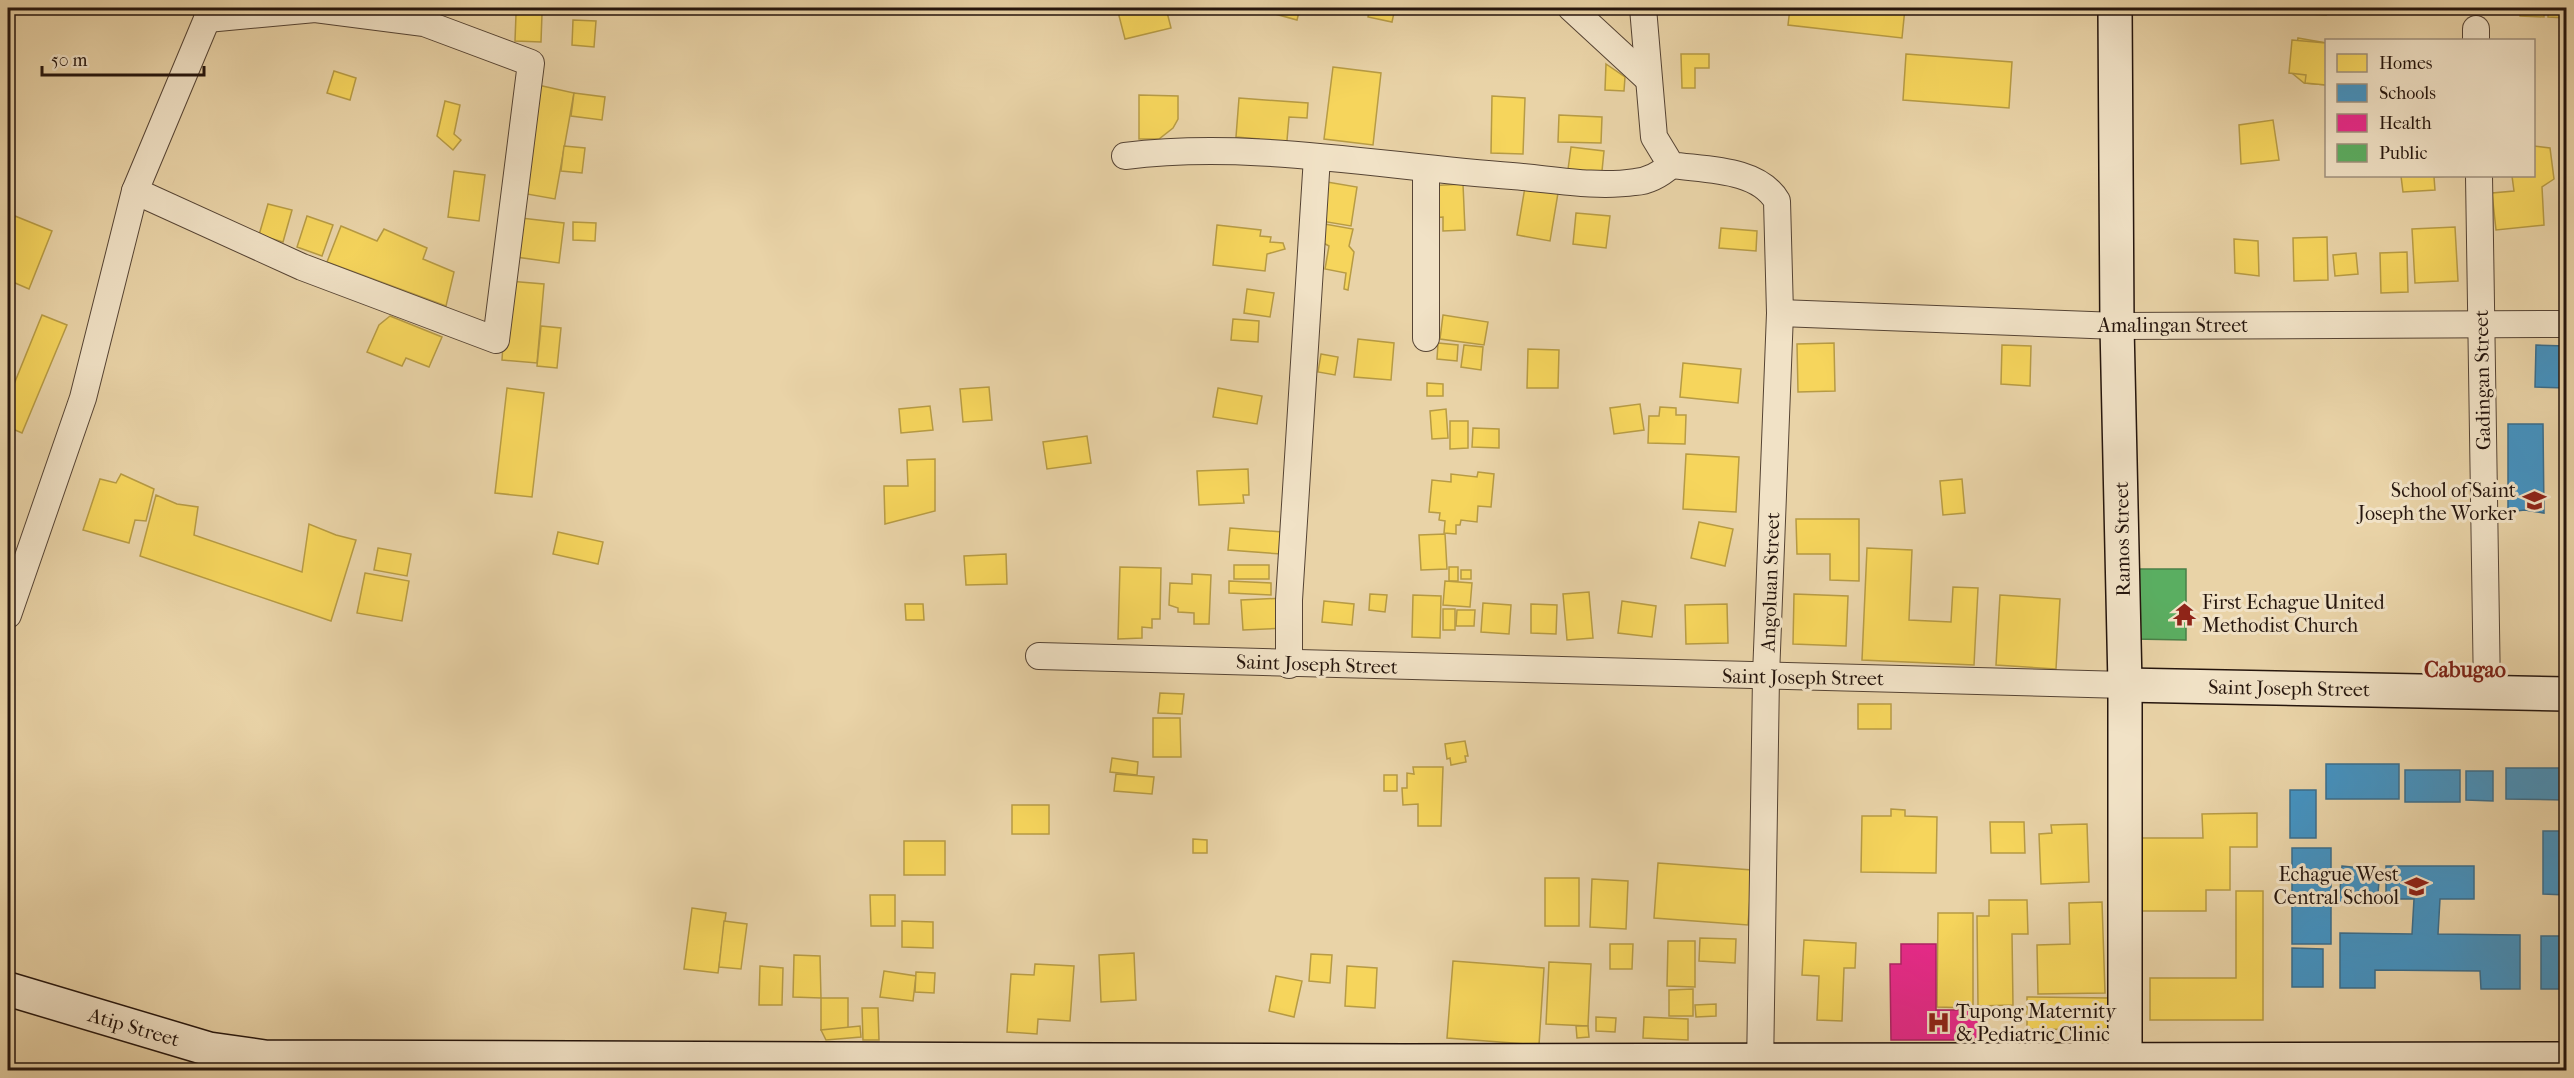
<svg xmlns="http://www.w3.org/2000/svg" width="2574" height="1078" font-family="'IM FELL French Canon',serif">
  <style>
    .homes { fill: #f6d55c; stroke: #b79b44; stroke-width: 1.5 }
    .schools { fill: #4393c3; stroke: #3a6d8c; stroke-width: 1.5 }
    .health { fill: #e7298a; stroke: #ad2364; stroke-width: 1.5 }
    .public { fill: #5aae61; stroke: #4a8048; stroke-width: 1.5 }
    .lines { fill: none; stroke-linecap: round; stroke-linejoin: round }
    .street-casing { stroke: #564434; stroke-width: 28 }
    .secondary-casing { stroke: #25150d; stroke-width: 36 }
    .street { stroke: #f1e2c6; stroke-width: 26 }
    .secondary { stroke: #f1e2c6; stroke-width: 33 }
    .labels { text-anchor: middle; stroke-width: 6; stroke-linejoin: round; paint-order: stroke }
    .street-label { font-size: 20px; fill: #25150d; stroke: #f1e2c6 }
    .poi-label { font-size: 20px; fill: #25150d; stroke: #f1e2c6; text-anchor: end }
    .quarter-label { font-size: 22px; font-weight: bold; fill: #7a1f14; stroke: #f1e2c6 }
  </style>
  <rect width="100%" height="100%" fill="#e9d3a7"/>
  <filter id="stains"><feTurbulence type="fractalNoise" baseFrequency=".00333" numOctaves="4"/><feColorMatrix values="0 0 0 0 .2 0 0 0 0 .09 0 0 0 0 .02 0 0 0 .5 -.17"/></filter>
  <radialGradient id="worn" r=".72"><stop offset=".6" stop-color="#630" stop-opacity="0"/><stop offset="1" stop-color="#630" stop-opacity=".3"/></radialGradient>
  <g class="homes">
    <polygon points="1117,8 1166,8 1171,28 1125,39"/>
    <polygon points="1253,8 1300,8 1297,20"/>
    <polygon points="1370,8 1395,8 1392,22 1368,17"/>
    <polygon points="1790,8 1905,8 1902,38 1788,25"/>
    <polygon points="2294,8 2324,8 2326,15 2293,13"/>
    <polygon points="2520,8 2544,8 2544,17 2520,16"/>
    <polygon points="2548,8 2566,8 2566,18 2548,17"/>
    <polygon points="516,14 542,14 541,42 515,41"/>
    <polygon points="573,20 596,21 594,47 572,45"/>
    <polygon points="2298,38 2326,43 2326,85 2304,83 2293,74"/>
    <polygon points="2292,40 2326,43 2326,85 2305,83 2306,75 2289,73"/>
    <polygon points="1681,54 1709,54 1709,68 1695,68 1695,88 1682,88"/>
    <polygon points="1906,54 2012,62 2009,108 1903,100"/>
    <polygon points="1606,64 1625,77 1624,91 1605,90"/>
    <polygon points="1333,67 1381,73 1373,145 1324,139"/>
    <polygon points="334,71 356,78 350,100 327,93"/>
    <polygon points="538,85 574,93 555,199 521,193"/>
    <polygon points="574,93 605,97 602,120 571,116"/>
    <polygon points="1139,95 1178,96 1178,119 1173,128 1159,139 1139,139"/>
    <polygon points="1492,96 1525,98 1523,154 1491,153"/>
    <polygon points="1239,98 1308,103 1307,118 1289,117 1286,152 1258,150 1259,139 1236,137"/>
    <polygon points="445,101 460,105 454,134 461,140 453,150 437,136"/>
    <polygon points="1559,115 1602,117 1601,143 1558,142"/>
    <polygon points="2273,120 2279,160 2241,164 2239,125"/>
    <polygon points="564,146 585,148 582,173 561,171"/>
    <polygon points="2534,146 2550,148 2554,179 2542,187 2544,225 2496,230 2492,193 2514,191 2512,176 2534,176"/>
    <polygon points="1571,147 1604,151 1601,181 1567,177"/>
    <polygon points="454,171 485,175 479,221 448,217"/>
    <polygon points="2401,176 2451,176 2434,177 2435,190 2403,192"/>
    <polygon points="1327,182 1357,187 1351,226 1321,221"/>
    <polygon points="2566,183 2566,213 2565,213 2563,184"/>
    <polygon points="1463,184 1465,230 1443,231 1443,217 1428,218 1427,186"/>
    <polygon points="1525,187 1558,193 1550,241 1517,235"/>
    <polygon points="268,204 292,210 283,242 259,235"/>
    <polygon points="1576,213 1610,216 1606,248 1573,244"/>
    <polygon points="15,216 52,231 29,289 8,280 8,234"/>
    <polygon points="307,216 333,225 322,256 297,247"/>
    <polygon points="521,218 564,223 559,263 516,257"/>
    <polygon points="573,222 596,223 595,241 573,240"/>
    <polygon points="1319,223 1353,229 1349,246 1354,252 1348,290 1344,289 1346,273 1325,269 1329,246 1316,239"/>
    <polygon points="1217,225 1261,230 1260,236 1271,237 1270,242 1283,243 1285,249 1267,254 1265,271 1213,265"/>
    <polygon points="341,226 377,241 384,229 427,248 423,259 454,272 446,306 327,262"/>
    <polygon points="2455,227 2458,281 2415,283 2412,229"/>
    <polygon points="1721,228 1757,231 1756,251 1719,248"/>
    <polygon points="2327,237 2328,280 2294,281 2293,238"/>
    <polygon points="2234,239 2258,241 2259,276 2235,273"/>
    <polygon points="2407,252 2408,292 2381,293 2380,253"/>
    <polygon points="2356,253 2358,274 2335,276 2333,255"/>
    <polygon points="507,281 544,284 537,363 502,360"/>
    <polygon points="1247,289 1274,293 1270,317 1244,313"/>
    <polygon points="42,315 67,325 22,433 8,427 8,399"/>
    <polygon points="1443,315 1488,322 1484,345 1440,339"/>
    <polygon points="390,316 442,337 429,367 406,358 402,366 367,352 379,325"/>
    <polygon points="1233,319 1259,321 1258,342 1231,340"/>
    <polygon points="541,326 561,328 557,368 537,366"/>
    <polygon points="1358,339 1394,343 1391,380 1354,377"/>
    <polygon points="1438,343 1458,345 1457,361 1437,359"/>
    <polygon points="1834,343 1835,391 1798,392 1797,344"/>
    <polygon points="1464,345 1483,347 1481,370 1461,367"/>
    <polygon points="2002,345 2031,346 2030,386 2001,384"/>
    <polygon points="1528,349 1559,350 1558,388 1527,388"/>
    <polygon points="1321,354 1338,357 1335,375 1318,372"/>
    <polygon points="1683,363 1741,369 1738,403 1680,397"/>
    <polygon points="1427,383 1443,384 1443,396 1427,396"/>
    <polygon points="989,387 992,420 963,422 960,389"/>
    <polygon points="507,388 544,393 532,497 495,493"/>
    <polygon points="1218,388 1262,396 1257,424 1213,417"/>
    <polygon points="1640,404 1644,430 1614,434 1610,408"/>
    <polygon points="930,406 933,430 901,433 899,409"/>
    <polygon points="1660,407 1676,408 1676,415 1686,415 1685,444 1648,443 1649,416 1659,416"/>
    <polygon points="1446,409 1448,438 1432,439 1430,411"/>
    <polygon points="1450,421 1468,421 1468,448 1450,449"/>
    <polygon points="1473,428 1499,429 1499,448 1472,447"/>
    <polygon points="1087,436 1091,463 1047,469 1043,442"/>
    <polygon points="1686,454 1739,457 1736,512 1683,509"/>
    <polygon points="935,459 935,511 885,524 884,486 908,486 907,460"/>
    <polygon points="1248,469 1249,495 1243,495 1244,503 1199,505 1197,471"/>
    <polygon points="1478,472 1494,474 1491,507 1478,506 1477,522 1461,520 1460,525 1456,525 1456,534 1444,533 1445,521 1439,520 1440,513 1429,512 1432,480 1451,482 1451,474 1477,477"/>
    <polygon points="121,474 154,489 146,521 135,520 129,543 83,530 100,479 116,483"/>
    <polygon points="1962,479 1965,513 1943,515 1940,481"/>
    <polygon points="156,495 177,504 198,507 194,535 302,572 309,524 336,535 356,540 331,621 140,556"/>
    <polygon points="1796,519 1859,519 1859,581 1830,580 1830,554 1797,554"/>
    <polygon points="1699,522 1733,529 1725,566 1691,558"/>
    <polygon points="1230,528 1283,532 1281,554 1228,550"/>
    <polygon points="558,532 603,542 598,564 553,554"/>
    <polygon points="1445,534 1447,569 1421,570 1419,535"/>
    <polygon points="378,548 411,554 407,576 374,570"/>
    <polygon points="1867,548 1912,550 1909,620 1951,622 1953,587 1978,588 1974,665 1862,660"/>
    <polygon points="1006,554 1007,584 966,585 964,556"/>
    <rect x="1234" y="565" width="35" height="14"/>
    <polygon points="1120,567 1161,568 1160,619 1152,619 1152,628 1142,627 1142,638 1118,639"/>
    <rect x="1449" y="567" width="9" height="14"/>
    <rect x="1461" y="570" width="10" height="9"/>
    <polygon points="365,573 409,581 402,621 357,613"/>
    <polygon points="1192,574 1211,575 1209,624 1194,624 1194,613 1178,612 1178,608 1169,605 1170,583 1192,584"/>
    <polygon points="1229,581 1271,583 1271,595 1229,593"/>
    <polygon points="1445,581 1472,583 1470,607 1443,605"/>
    <polygon points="1589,592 1593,638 1567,640 1563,594"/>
    <polygon points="1370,594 1387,595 1385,612 1369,610"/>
    <polygon points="1794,594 1848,596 1846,646 1793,644"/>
    <polygon points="1413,595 1441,596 1440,638 1412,637"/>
    <polygon points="2000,595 2060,599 2056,669 1996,665"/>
    <polygon points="1285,598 1286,628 1243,630 1241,600"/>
    <polygon points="1324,601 1354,604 1352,625 1322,622"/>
    <polygon points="1622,601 1656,606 1652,637 1618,633"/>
    <polygon points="1483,603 1511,605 1509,634 1481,632"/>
    <polygon points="905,604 923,604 924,620 906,620"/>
    <polygon points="1531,604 1557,605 1556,634 1531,633"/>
    <polygon points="1727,604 1728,643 1686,644 1685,605"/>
    <rect x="1443" y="609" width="12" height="21"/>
    <polygon points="1457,610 1475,610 1474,626 1456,626"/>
    <polygon points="1160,693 1184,694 1182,714 1158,713"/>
    <rect x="1858" y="704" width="33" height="25"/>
    <polygon points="1153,718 1180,718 1181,757 1153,757"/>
    <polygon points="1465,741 1468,756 1465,756 1466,762 1451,765 1450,758 1447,759 1445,744"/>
    <polygon points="1112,758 1138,762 1137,775 1110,772"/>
    <polygon points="1413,767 1443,767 1441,826 1418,826 1418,804 1403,805 1402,788 1407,788 1407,773 1414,774"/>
    <polygon points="1116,774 1154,777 1152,794 1114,791"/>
    <rect x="1384" y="775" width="13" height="16"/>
    <rect x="1012" y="805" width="37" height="29"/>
    <polygon points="1891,809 1905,810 1905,816 1937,817 1936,873 1861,872 1862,816 1891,816"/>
    <polygon points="2257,813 2257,847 2230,847 2230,890 2206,890 2206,911 2142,911 2141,838 2203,838 2202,814"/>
    <polygon points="1990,822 2024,822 2025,853 1991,853"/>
    <polygon points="2087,824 2089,882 2041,884 2039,834 2052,833 2051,825"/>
    <polygon points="1193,839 1207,840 1207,853 1193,853"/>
    <rect x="904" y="841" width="41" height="34"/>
    <polygon points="1658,863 1752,870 1748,925 1654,918"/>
    <rect x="1545" y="878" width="34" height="48"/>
    <polygon points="1592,879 1628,881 1626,929 1590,927"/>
    <polygon points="2236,891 2263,891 2263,1020 2150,1020 2150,978 2236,978"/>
    <polygon points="870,895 895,895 895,926 871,926"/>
    <polygon points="1989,900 2027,900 2028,934 2012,934 2013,1005 1978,1006 1977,916 1989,916"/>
    <polygon points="2102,902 2105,993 2038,994 2037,945 2070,944 2069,903"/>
    <polygon points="692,908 726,913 718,973 684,969"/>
    <polygon points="1938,913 1973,913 1973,1008 1937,1007"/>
    <polygon points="724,921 747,924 741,969 719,967"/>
    <polygon points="902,921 933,922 933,948 902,947"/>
    <polygon points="1700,938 1736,939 1735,963 1699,961"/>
    <polygon points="1804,940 1856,943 1855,968 1844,968 1842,1021 1817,1020 1819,976 1802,975"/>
    <polygon points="1668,941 1695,941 1695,987 1667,986"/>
    <polygon points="1610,944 1633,944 1632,969 1610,969"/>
    <polygon points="1134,953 1136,1000 1101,1002 1099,955"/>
    <polygon points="1311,954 1332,955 1330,983 1309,981"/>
    <polygon points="794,955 820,956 821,998 793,997"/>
    <polygon points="1453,961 1544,968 1539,1045 1447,1038"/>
    <polygon points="1549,962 1591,964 1588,1026 1546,1024"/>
    <polygon points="1035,964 1074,966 1070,1021 1038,1019 1037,1034 1007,1032 1011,974 1034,975"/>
    <polygon points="760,966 783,968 782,1005 759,1005"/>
    <polygon points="1347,966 1377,968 1375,1008 1345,1006"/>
    <polygon points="884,971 916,976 913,1001 880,997"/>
    <polygon points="916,972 935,973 934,993 915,992"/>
    <polygon points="1276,976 1302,981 1294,1017 1269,1011"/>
    <polygon points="1693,989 1693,1016 1669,1016 1669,990"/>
    <polygon points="2027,997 2110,998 2110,1030 2027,1029"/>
    <polygon points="821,998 848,998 848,1031 821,1030"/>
    <polygon points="1716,1004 1716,1016 1696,1017 1695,1005"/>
    <polygon points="862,1008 878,1008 879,1040 863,1040"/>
    <polygon points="1596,1017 1616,1018 1615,1032 1596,1031"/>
    <polygon points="1644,1017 1688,1019 1688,1040 1643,1038"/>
    <polygon points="860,1026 861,1037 826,1040 821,1030"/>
    <polygon points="1576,1026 1588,1026 1589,1037 1577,1038"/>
  </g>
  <g class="schools">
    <polygon points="2536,345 2566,346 2566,388 2535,387"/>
    <polygon points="2508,424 2543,424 2544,513 2525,510 2508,512"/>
    <rect x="2326" y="764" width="73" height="35"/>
    <polygon points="2506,768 2564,768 2564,800 2506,799"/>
    <rect x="2405" y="770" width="55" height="32"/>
    <polygon points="2466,771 2493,771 2493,801 2466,800"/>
    <rect x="2290" y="790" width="26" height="48"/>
    <polygon points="2543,831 2566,831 2566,895 2543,894"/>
    <rect x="2292" y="848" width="39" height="96"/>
    <polygon points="2342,866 2380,870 2377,905 2339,902"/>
    <polygon points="2386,866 2474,866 2474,899 2440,899 2438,934 2520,935 2520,989 2481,989 2480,971 2375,970 2375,988 2340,988 2340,933 2412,934 2414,899 2386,899"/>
    <rect x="2541" y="936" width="25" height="53"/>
    <polygon points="2292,948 2323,949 2323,987 2292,987"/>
  </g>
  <polygon class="health" points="1901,944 1936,944 1936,1010 1971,1010 1971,1018 1983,1021 1983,1040 1891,1040 1890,964 1901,964"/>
  <polygon class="public" points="2134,569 2186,569 2186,640 2134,639"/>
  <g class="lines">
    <defs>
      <g id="street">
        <polyline points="1571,8 1648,79"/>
        <path d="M1643 8 1654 137 1671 165C1704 170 1758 168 1777 201L1780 313 1766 676 1760 1070"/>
        <polyline points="2476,29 2476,40"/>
        <path d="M1125 156C1253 140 1384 167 1512 176 1551 179 1595 188 1635 182 1649 181 1661 174 1671 165"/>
        <polyline points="2479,176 2487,692"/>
        <polyline points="135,191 302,267 496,340 531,63 424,23 315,9 207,19"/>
        <polyline points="1780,313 2117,326 2566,324"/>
        <polyline points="1426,338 1426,169"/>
        <polyline points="8,615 83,398 135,191 207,19 209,8"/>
        <polyline points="1039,656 2125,685"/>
        <polyline points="1289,665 1289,600 1317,157"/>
      </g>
      <g id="secondary">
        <polyline points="2115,8 2117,326 2125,685 2125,1070"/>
        <polyline points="2125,685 2566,694"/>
        <polyline points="8,989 209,1049 265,1057 1405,1061 2566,1059"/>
      </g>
    </defs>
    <use href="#street" class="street-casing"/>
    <use href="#secondary" class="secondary-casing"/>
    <use href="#street" class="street"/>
    <use href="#secondary" class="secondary"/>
  </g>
  <defs>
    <symbol id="school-bare" viewBox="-9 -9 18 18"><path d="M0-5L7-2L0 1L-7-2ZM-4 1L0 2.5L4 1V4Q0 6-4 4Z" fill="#8f2418" stroke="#f1e2c6" stroke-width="2.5" paint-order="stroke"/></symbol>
    <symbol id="temple-bare" viewBox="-9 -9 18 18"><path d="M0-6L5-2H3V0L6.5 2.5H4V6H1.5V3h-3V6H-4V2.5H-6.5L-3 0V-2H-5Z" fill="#8f2418" stroke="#f1e2c6" stroke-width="2.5" paint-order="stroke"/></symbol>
    <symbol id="hospital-bare" viewBox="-9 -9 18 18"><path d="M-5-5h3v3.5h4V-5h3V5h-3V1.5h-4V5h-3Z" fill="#8f2418" stroke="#f1e2c6" stroke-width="2.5" paint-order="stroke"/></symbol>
  </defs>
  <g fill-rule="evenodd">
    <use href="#school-bare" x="2518" y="484" width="33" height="33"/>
    <use href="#temple-bare" x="2168" y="598" width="33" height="33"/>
    <use href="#school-bare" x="2400" y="870" width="33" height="33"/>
    <use href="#hospital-bare" x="1922" y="1006" width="33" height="33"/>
  </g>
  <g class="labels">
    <g class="street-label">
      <text x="2173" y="332">Amalingan Street</text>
      <text transform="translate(2482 380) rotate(-91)" y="7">Gadingan Street</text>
      <text transform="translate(2122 539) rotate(-91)" y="7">Ramos Street</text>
      <text transform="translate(1770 582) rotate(-88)" y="7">Angoluan Street</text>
      <text transform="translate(1317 664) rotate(2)" y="7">Saint Joseph Street</text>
      <text transform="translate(1803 677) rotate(1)" y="7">Saint Joseph Street</text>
      <text transform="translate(2289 688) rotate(1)" y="7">Saint Joseph Street</text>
      <text transform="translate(134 1027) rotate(16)" y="7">Atip Street</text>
    </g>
    <g class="poi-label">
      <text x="2516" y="497">School of Saint<tspan x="2516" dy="23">Joseph the Worker</tspan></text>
      <text x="2202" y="609" text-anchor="start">First Echague United<tspan x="2202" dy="23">Methodist Church</tspan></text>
      <text x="2399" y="881">Echague West<tspan x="2399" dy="23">Central School</tspan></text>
      <text x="1956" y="1018" text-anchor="start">Tupong Maternity<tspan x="1956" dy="23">&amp; Pediatric Clinic</tspan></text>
    </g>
    <g class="quarter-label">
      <text x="2465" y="677">Cabugao</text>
    </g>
  </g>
  <rect width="2574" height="1078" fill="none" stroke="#e9d3a7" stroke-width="30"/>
  <rect x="9" y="9" width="2556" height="1060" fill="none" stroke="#25150d" stroke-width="3"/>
  <rect x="15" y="15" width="2544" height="1048" fill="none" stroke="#25150d" stroke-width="1.5"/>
  <rect x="2325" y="39" width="210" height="138" fill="#f1e2c6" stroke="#9f907c" stroke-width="1.5"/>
  <rect x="2337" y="54" width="30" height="18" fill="#f6d55c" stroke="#9f907c" stroke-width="1.5"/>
  <text x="2379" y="69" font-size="18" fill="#25150d">Homes</text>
  <rect x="2337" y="84" width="30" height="18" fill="#4393c3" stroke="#9f907c" stroke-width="1.5"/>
  <text x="2379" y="99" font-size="18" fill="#25150d">Schools</text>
  <rect x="2337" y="114" width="30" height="18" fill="#e7298a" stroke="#9f907c" stroke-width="1.5"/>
  <text x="2379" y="129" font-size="18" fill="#25150d">Health</text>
  <rect x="2337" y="144" width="30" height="18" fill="#5aae61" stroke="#9f907c" stroke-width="1.5"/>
  <text x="2379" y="159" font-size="18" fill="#25150d">Public</text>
  <path d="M42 66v9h162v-9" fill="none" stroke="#25150d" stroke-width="3"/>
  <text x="51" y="66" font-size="18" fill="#25150d" stroke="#f1e2c6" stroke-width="4.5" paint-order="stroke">50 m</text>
  <rect width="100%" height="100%" filter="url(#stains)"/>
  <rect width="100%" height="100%" fill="url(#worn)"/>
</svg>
